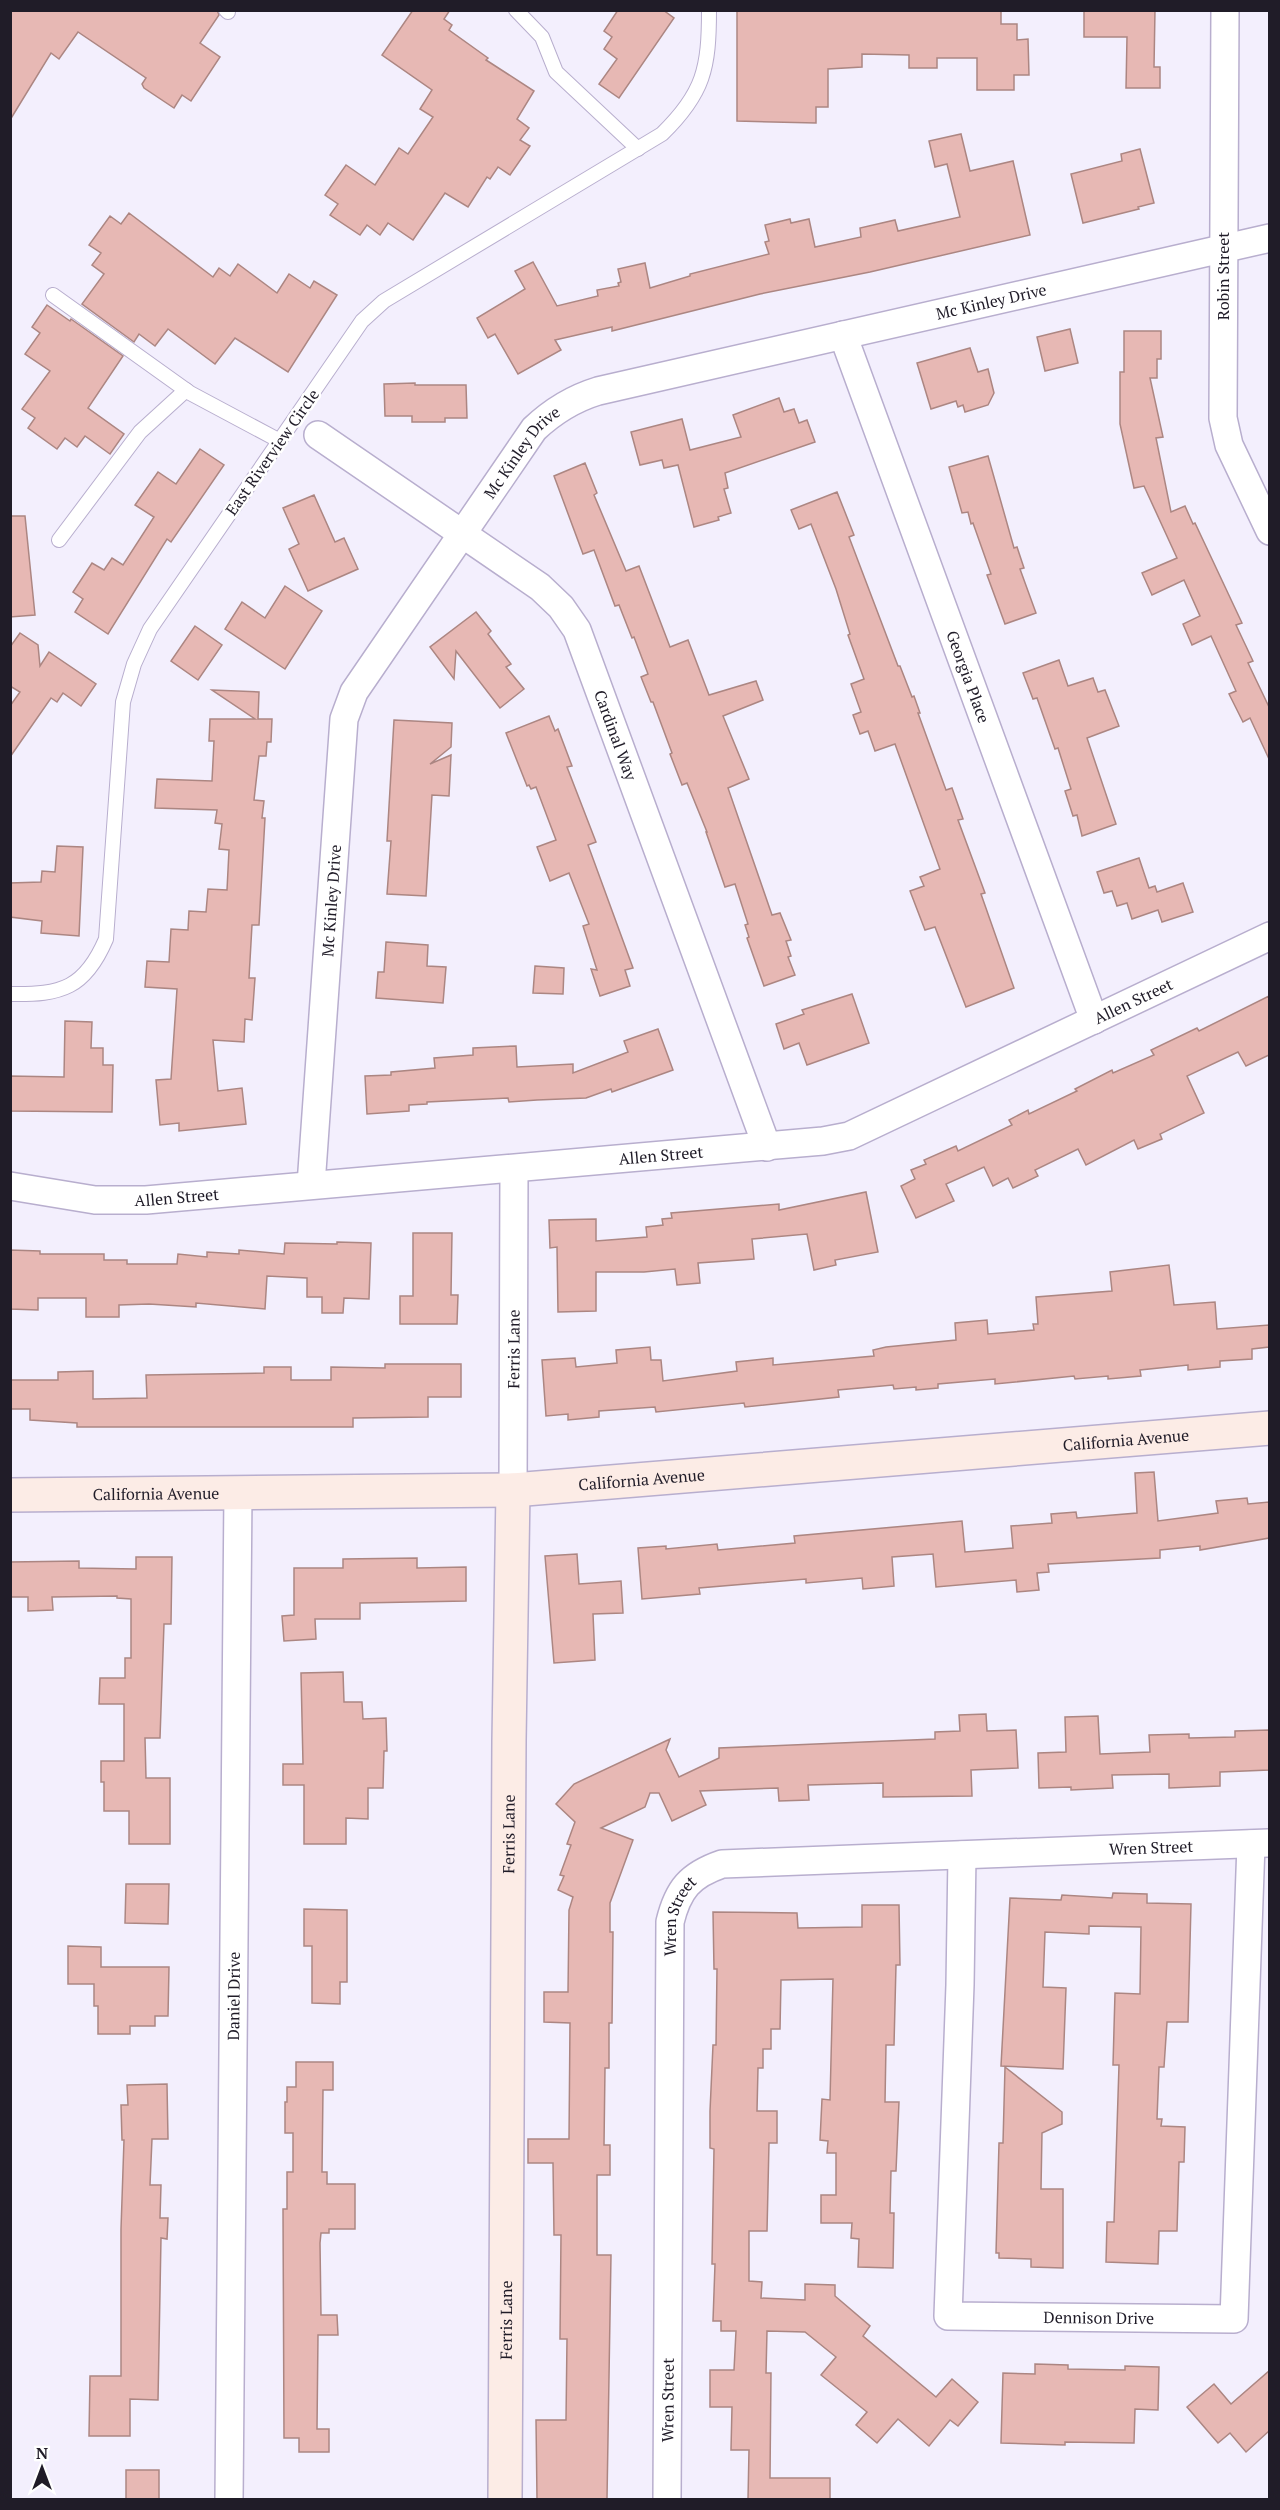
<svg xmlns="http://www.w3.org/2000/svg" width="1280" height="2510" font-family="'PT Serif',serif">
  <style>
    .building { fill: #e7b8b4; stroke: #ac8682; stroke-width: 1.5 }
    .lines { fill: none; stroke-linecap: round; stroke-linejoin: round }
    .lane-casing { stroke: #b8aece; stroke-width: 16 }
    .street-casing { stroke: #b8aece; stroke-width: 30 }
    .secondary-casing { stroke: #b8aece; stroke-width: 36 }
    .lane { stroke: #fff; stroke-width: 14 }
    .street { stroke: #fff; stroke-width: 27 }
    .secondary { stroke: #fcece6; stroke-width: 33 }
    .labels { text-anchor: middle; stroke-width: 5; stroke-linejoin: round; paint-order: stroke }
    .street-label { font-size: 16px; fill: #201c28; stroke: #fff }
  </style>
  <rect width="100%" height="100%" fill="#f3effd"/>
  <g class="building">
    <polygon points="10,10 217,10 219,15 200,43 220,57 191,101 182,95 174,108 144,88 142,84 146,78 78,32 59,59 51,53 10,120"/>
    <polygon points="413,10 450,10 444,19 452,25 449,30 488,58 486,60 534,91 517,119 529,128 520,140 530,146 510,175 498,167 490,179 487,177 468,207 445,193 413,240 388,223 380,235 367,225 360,235 330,215 338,204 325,195 346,165 375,185 399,148 408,154 433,117 420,109 432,90 382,55"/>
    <polygon points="618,10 663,10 674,18 619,98 599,84 617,59 604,49 612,37 604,31"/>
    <polygon points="737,10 1001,10 1001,24 1017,24 1017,40 1028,39 1029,75 1014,75 1014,90 977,90 977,58 937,58 937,68 909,68 909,55 862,54 862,67 828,69 828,107 816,107 816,123 737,121"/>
    <polygon points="1155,10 1154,67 1160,67 1160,88 1126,88 1127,37 1084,37 1084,11"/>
    <polygon points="961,134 970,171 1013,161 1030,235 870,272 760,294 612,331 612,327 555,340 561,350 518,374 495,334 488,338 477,318 525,289 515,271 533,262 557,306 598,296 597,290 619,286 618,283 621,282 618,269 645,263 650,288 690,276 690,274 769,254 765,242 769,241 765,225 790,219 791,223 809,219 815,247 861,237 860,228 895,220 898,231 960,217 947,164 935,167 929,141"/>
    <polygon points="1140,149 1154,203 1138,207 1139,209 1083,223 1071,174 1122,161 1121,154"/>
    <polygon points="129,213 213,277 219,268 230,276 238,264 277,293 289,274 310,288 314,281 337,295 288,372 235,338 215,364 168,329 155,346 139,334 134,342 82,304 104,274 92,265 101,253 89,245 110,216 121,224"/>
    <polygon points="47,305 70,321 71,319 123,356 88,408 124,434 110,454 85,436 77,447 65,438 57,449 28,428 35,418 22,409 50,371 25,354 40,333 32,327"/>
    <polygon points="1070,329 1078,363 1045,371 1037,337"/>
    <polygon points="1124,331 1161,331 1161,359 1157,359 1157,378 1150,378 1163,437 1156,438 1171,512 1185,506 1193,524 1195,523 1242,623 1236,625 1253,661 1248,663 1269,707 1269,759 1250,718 1243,722 1229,694 1236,691 1211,636 1192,645 1183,624 1200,616 1184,580 1152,595 1142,573 1177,558 1144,486 1134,488 1120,424 1120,372 1124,372"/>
    <polygon points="970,348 978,372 988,369 994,393 988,405 965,412 963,405 958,407 956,401 931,409 917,363"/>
    <polygon points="415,383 415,385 466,385 467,418 445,418 445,422 412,422 412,416 385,416 384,384"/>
    <polygon points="779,398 784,412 794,409 799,423 807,420 815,442 725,473 728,488 724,489 731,513 718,517 719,520 694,527 678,465 664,468 662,460 640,465 631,432 682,419 690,450 741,437 733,415"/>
    <polygon points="200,449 224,465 171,542 167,539 108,634 75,612 83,599 73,592 92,563 104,570 112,558 123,565 154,517 135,505 158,472 176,484"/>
    <polygon points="988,456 1014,548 1017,547 1024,568 1020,569 1036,613 1005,624 987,575 991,574 973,523 971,524 968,512 962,513 949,467"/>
    <polygon points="585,463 597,493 594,495 626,571 639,566 670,647 688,640 709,695 756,681 763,700 723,716 749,779 728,788 772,915 780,913 791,940 786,941 791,956 788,957 795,975 764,986 747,938 749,937 745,925 748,924 735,884 725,887 706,832 707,832 687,783 682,785 670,754 672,753 653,702 651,702 641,677 648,674 634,637 632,638 619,605 615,606 594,550 583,554 554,476"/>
    <polygon points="837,492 854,535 849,537 898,666 900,666 912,697 914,696 920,713 918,713 946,790 952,788 963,819 958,820 985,893 981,894 1014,988 966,1007 935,927 925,930 910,891 924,886 920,877 940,869 895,744 875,751 868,731 860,734 853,715 861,712 851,684 864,679 848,635 850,634 836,589 811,524 799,529 791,510"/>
    <polygon points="314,495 335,542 344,538 358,569 308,591 289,549 299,544 283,508"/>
    <polygon points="10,516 25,516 35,615 10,617"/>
    <polygon points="285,586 322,611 285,669 225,629 242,602 265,618"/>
    <polygon points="476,612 491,631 488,634 511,664 506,667 524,689 500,708 456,651 454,679 430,647"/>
    <polygon points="195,626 222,645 198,680 171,661"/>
    <polygon points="20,633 38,645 40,666 49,652 96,684 81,706 63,693 57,702 51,698 10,757 10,706 20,692 10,686 10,647"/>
    <polygon points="1059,660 1068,686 1093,678 1098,692 1105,690 1119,726 1087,738 1116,824 1082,836 1077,815 1073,816 1065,791 1071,789 1058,748 1055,749 1037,698 1033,699 1023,673"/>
    <polygon points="212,690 259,692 258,719 272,719 271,742 267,742 266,756 259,756 254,800 264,801 262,818 265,818 259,925 252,925 249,978 255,978 252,1020 245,1019 244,1042 213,1040 218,1091 242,1088 246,1124 179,1131 179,1123 160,1125 156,1080 171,1079 177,989 145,987 147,961 169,962 171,929 188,930 189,911 206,912 208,889 227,890 229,850 219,849 222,824 215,823 217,810 155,808 157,779 212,781 214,741 209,741 210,719 255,719"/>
    <polygon points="549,716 555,731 558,729 572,766 567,767 596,842 588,845 633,968 625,970 630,986 600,996 591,969 597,970 583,926 589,924 569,873 550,881 537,847 556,840 536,787 531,789 529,785 527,786 506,733"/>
    <polygon points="394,720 452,723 451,747 430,764 451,755 449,796 432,795 426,896 387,894 391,841 387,841"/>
    <polygon points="57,846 83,847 79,936 41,933 42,921 10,917 10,883 41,882 42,871 55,872"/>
    <polygon points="1139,858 1149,888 1155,886 1157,892 1183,883 1193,912 1162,922 1158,910 1132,919 1127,903 1117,906 1112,891 1104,893 1097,872"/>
    <polygon points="386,942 428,945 427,966 446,967 443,1003 376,998 378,972 384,972"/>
    <polygon points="535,966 564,968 563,994 533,993"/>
    <polygon points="852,994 869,1043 807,1065 799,1043 784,1049 776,1024 804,1014 802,1010"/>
    <polygon points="1269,996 1269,1055 1246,1066 1238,1052 1187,1076 1204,1113 1160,1134 1162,1139 1138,1149 1134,1140 1086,1165 1078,1149 1035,1170 1038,1176 1013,1188 1008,1178 993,1186 984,1167 946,1184 954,1201 916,1218 901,1186 915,1179 911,1170 926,1164 924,1160 956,1146 958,1151 1012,1125 1009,1120 1028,1110 1029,1114 1077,1091 1075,1089 1112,1070 1113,1073 1154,1055 1151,1050 1197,1028 1199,1031"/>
    <polygon points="65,1021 92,1022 91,1048 103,1048 103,1065 113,1065 112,1112 10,1111 10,1076 64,1077"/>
    <polygon points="658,1029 673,1070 612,1092 611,1089 586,1098 537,1100 509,1102 508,1098 427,1102 427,1104 409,1105 409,1111 367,1114 365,1076 391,1075 391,1072 435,1068 434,1058 473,1055 473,1048 516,1046 517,1067 573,1064 573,1073 628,1052 624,1041"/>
    <polygon points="866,1192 878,1252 835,1260 836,1265 814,1270 807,1234 752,1239 754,1259 698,1263 700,1283 677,1285 675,1269 644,1272 596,1272 596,1311 558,1312 557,1247 550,1248 549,1220 596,1219 596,1241 647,1237 646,1227 663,1225 662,1219 672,1218 671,1213 779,1204 779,1210"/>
    <polygon points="413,1233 452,1233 451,1295 458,1295 457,1324 400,1324 400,1296 413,1296"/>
    <polygon points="337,1242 371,1243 369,1299 344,1298 343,1313 322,1313 322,1297 307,1297 307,1278 267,1276 265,1309 196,1303 196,1307 149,1304 119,1305 119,1317 86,1317 86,1298 38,1298 38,1310 10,1309 10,1250 40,1251 40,1254 104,1254 104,1260 127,1260 127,1264 177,1264 178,1254 207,1257 207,1252 239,1254 239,1250 284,1254 285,1243 337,1244"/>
    <polygon points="1169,1265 1174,1305 1215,1302 1217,1329 1269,1325 1269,1347 1252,1349 1252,1359 1220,1361 1220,1367 1188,1370 1188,1365 1140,1370 1141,1376 1108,1379 1108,1376 1075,1379 1074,1376 995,1384 995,1379 938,1384 938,1388 916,1390 916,1387 894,1389 893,1385 838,1390 839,1397 745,1407 744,1403 656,1412 655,1407 599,1411 599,1417 568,1420 568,1414 546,1416 542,1360 575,1358 576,1367 617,1363 616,1350 650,1347 651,1360 661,1360 663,1381 737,1371 736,1362 773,1358 773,1365 874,1356 873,1350 886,1347 956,1340 955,1323 987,1320 988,1334 1034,1330 1033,1324 1038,1324 1036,1297 1112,1291 1110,1272"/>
    <polygon points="385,1364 461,1364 461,1397 428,1397 428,1417 353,1418 353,1427 77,1427 77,1423 30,1420 30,1409 10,1409 10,1380 58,1380 58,1372 93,1371 93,1399 147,1398 146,1375 264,1373 264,1367 291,1367 291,1380 331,1380 331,1367 385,1368"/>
    <polygon points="1154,1472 1158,1521 1218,1513 1216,1501 1247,1498 1248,1504 1269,1502 1269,1538 1200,1550 1200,1546 1160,1550 1160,1558 1048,1564 1049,1572 1037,1573 1039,1590 1017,1592 1016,1580 936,1587 933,1554 892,1557 894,1586 863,1589 862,1578 806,1583 806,1579 699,1588 700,1594 642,1599 638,1548 666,1546 666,1549 717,1544 718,1550 795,1543 794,1536 962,1521 965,1552 1013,1548 1011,1526 1052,1523 1051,1514 1076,1512 1077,1518 1137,1513 1135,1473"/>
    <polygon points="577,1554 579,1584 621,1581 623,1613 593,1614 595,1660 554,1663 545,1556"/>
    <polygon points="136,1557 172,1557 171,1624 164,1624 160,1738 145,1738 146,1778 170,1778 170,1844 129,1844 129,1811 104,1811 104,1782 101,1782 101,1761 124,1761 124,1704 99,1704 100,1678 125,1678 125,1658 131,1658 131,1599 117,1598 117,1596 52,1597 53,1610 28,1611 28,1597 10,1597 10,1562 79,1561 79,1568 136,1569"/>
    <polygon points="417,1558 417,1568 466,1567 466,1601 360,1603 360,1619 315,1619 316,1639 284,1641 282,1616 294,1615 294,1568 343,1568 343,1559"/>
    <polygon points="343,1672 344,1702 362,1702 363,1719 386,1718 387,1751 384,1751 383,1788 368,1788 368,1819 346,1818 346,1844 304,1844 304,1785 283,1785 283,1764 303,1764 301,1673"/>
    <polygon points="986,1714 987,1731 1016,1730 1018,1768 971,1770 972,1796 883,1797 883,1783 808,1785 809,1800 779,1801 778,1788 700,1791 706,1805 672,1821 659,1793 650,1793 645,1807 601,1828 633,1840 610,1903 610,1932 613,1932 612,2023 609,2023 609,2068 605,2068 604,2145 610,2145 610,2175 597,2175 597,2255 611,2255 607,2499 537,2499 536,2420 566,2420 567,2339 560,2339 561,2235 554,2235 553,2163 528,2163 528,2139 569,2139 570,2023 544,2022 544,1992 568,1992 569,1910 573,1897 558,1890 564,1876 560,1875 571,1845 567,1844 575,1822 556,1804 574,1784 670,1739 666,1750 679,1777 719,1758 719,1748 935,1739 935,1732 960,1731 959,1715"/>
    <polygon points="1098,1716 1100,1754 1150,1752 1149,1735 1189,1734 1189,1738 1235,1737 1235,1731 1269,1730 1269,1770 1220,1772 1220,1786 1169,1788 1169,1774 1112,1775 1113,1788 1071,1790 1071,1787 1039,1788 1038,1753 1066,1752 1065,1717"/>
    <polygon points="126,1884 169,1884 168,1924 125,1923"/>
    <polygon points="1113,1893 1147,1894 1147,1903 1191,1904 1188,2022 1167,2022 1164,2067 1159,2067 1157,2119 1162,2119 1161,2126 1185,2127 1184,2162 1179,2162 1177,2231 1159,2231 1158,2264 1106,2262 1107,2222 1114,2222 1119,2065 1113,2065 1115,1993 1140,1994 1141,1927 1089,1926 1089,1934 1045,1932 1043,1987 1066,1988 1063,2069 1001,2066 1010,1898 1061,1900 1062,1895 1112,1898"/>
    <polygon points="862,1905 899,1905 900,1965 896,1965 894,2045 886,2045 885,2102 899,2102 896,2171 891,2171 890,2213 894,2213 893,2268 858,2267 859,2239 851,2238 852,2223 821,2223 821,2195 836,2195 836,2153 827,2153 828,2141 820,2140 822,2099 830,2100 833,1979 781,1980 780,2029 771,2029 771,2049 763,2049 763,2068 758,2068 757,2111 777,2111 777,2143 769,2143 767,2231 749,2231 749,2281 762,2282 761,2298 805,2300 805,2284 835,2285 835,2296 870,2326 863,2336 936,2397 952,2379 978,2402 958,2426 950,2420 929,2446 898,2419 877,2443 856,2425 867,2412 821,2375 836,2357 805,2332 767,2331 766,2373 771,2373 770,2478 830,2478 830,2499 748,2499 749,2450 731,2450 732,2407 710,2407 710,2370 734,2370 736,2331 721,2331 721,2321 713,2321 715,2264 712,2264 714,2149 710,2148 710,2111 713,2045 716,2045 717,1969 714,1969 713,1912 797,1913 798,1928 862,1927"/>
    <polygon points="304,1909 347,1910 347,1982 340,1982 340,2004 312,2003 312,1946 304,1946"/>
    <polygon points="68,1946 101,1947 101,1967 169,1967 168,2016 155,2016 155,2026 130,2026 130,2034 98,2034 98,2006 94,2006 94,1984 68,1984"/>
    <polygon points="296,2062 333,2062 333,2090 323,2090 322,2172 327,2172 327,2184 355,2184 355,2229 329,2229 329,2233 321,2233 320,2243 321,2315 337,2315 338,2335 318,2335 317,2429 329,2429 329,2452 299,2452 299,2438 284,2438 283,2209 287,2209 287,2172 293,2172 293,2133 285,2133 285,2102 287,2102 287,2087 296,2087"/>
    <polygon points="1005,2067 1062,2112 1062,2124 1042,2133 1041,2189 1063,2189 1063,2268 1031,2267 1031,2259 999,2258 999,2253 996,2253 999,2143 1003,2143"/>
    <polygon points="167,2084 168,2139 152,2139 150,2185 161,2185 160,2218 168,2218 167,2239 161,2238 158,2400 130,2399 130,2436 89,2436 90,2376 121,2376 121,2229 124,2140 122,2140 121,2105 128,2105 127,2085"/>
    <polygon points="1035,2364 1068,2365 1068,2369 1125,2370 1125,2366 1159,2367 1158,2410 1135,2409 1134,2443 1065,2442 1065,2445 1001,2443 1003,2373 1035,2374"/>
    <polygon points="1269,2371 1269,2431 1246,2452 1230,2433 1218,2443 1187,2407 1214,2384 1231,2404"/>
    <rect x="126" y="2470" width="33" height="29"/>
  </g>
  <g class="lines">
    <defs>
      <g id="lane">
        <polyline points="226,10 228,12"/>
        <polyline points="516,10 542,37 556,72 638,149"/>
        <polyline points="53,295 190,393 280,441"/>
        <polyline points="59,540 140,432 186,390"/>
        <path d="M10 994C62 995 85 988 106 939L123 702 134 664 150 629 362 321 384 301 662 134C704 93 709 68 709 10"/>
      </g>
      <g id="street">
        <polyline points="1225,10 1223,418 1229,445 1270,531"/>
        <path id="s1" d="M843 335 1094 1020"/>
        <path id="s2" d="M318 435 540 587 561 607 577 630 767 1147"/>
        <path id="s3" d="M311 1185 344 719 354 692 534 429C553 411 572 399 598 391L1270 238"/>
        <path id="s4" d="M10 1186 95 1200H146L823 1141 849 1136 1270 936"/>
        <path id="s5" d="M513 1490 514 1169"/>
        <path id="s6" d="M962 1855 960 1985 948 2316 1234 2319 1251 1844"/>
        <path id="s7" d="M229 2500 238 1492"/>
        <path id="s8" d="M667 2500 670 1922C678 1889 690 1875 722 1864L1268 1843"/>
      </g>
      <g id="secondary">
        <path id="s9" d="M10 1495 513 1490 1270 1428"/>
        <path id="s10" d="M505 2500 509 1741 513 1490"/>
      </g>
    </defs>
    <use href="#lane" class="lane-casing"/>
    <use href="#street" class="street-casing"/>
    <use href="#secondary" class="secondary-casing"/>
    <use href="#lane" class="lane"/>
    <use href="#street" class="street"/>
    <use href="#secondary" class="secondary"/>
  </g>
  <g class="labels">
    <g class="street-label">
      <text transform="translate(1223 276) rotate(-90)" y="6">Robin Street</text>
      <text dy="6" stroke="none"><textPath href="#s3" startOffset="1293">Mc Kinley Drive</textPath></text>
      <text transform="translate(272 452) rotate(-55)" y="6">East Riverview Circle</text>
      <text dy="6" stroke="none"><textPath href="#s3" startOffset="789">Mc Kinley Drive</textPath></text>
      <text dy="6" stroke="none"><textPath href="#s1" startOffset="364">Georgia Place</textPath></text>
      <text dy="6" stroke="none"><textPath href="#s2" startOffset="438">Cardinal Way</textPath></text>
      <text dy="6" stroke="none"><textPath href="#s3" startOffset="285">Mc Kinley Drive</textPath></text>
      <text dy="6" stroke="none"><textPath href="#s4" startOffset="1158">Allen Street</textPath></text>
      <text dy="6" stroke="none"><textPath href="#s4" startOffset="654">Allen Street</textPath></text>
      <text dy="6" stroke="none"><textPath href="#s4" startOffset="168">Allen Street</textPath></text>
      <text dy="6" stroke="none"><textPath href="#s5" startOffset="141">Ferris Lane</textPath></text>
      <text dy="6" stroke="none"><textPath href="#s9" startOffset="1118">California Avenue</textPath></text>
      <text dy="6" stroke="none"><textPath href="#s9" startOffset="632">California Avenue</textPath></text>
      <text dy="6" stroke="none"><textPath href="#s9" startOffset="146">California Avenue</textPath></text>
      <text dy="6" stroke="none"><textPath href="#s10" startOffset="666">Ferris Lane</textPath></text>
      <text dy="6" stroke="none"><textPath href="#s8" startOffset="1090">Wren Street</textPath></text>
      <text dy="6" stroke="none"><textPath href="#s8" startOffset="586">Wren Street</textPath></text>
      <text dy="6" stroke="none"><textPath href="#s7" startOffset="504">Daniel Drive</textPath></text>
      <text dy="6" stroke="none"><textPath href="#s6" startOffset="612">Dennison Drive</textPath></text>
      <text dy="6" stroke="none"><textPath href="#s10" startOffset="180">Ferris Lane</textPath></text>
      <text dy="6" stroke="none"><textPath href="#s8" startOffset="100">Wren Street</textPath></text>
    </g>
  </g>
  <rect width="1280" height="2510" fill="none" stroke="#201c28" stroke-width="24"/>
  <g transform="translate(42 2468)" stroke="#ffffff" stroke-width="4.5" paint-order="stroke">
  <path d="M0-4.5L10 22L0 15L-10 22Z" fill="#201c28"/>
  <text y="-9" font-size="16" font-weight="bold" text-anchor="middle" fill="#201c28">N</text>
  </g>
</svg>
